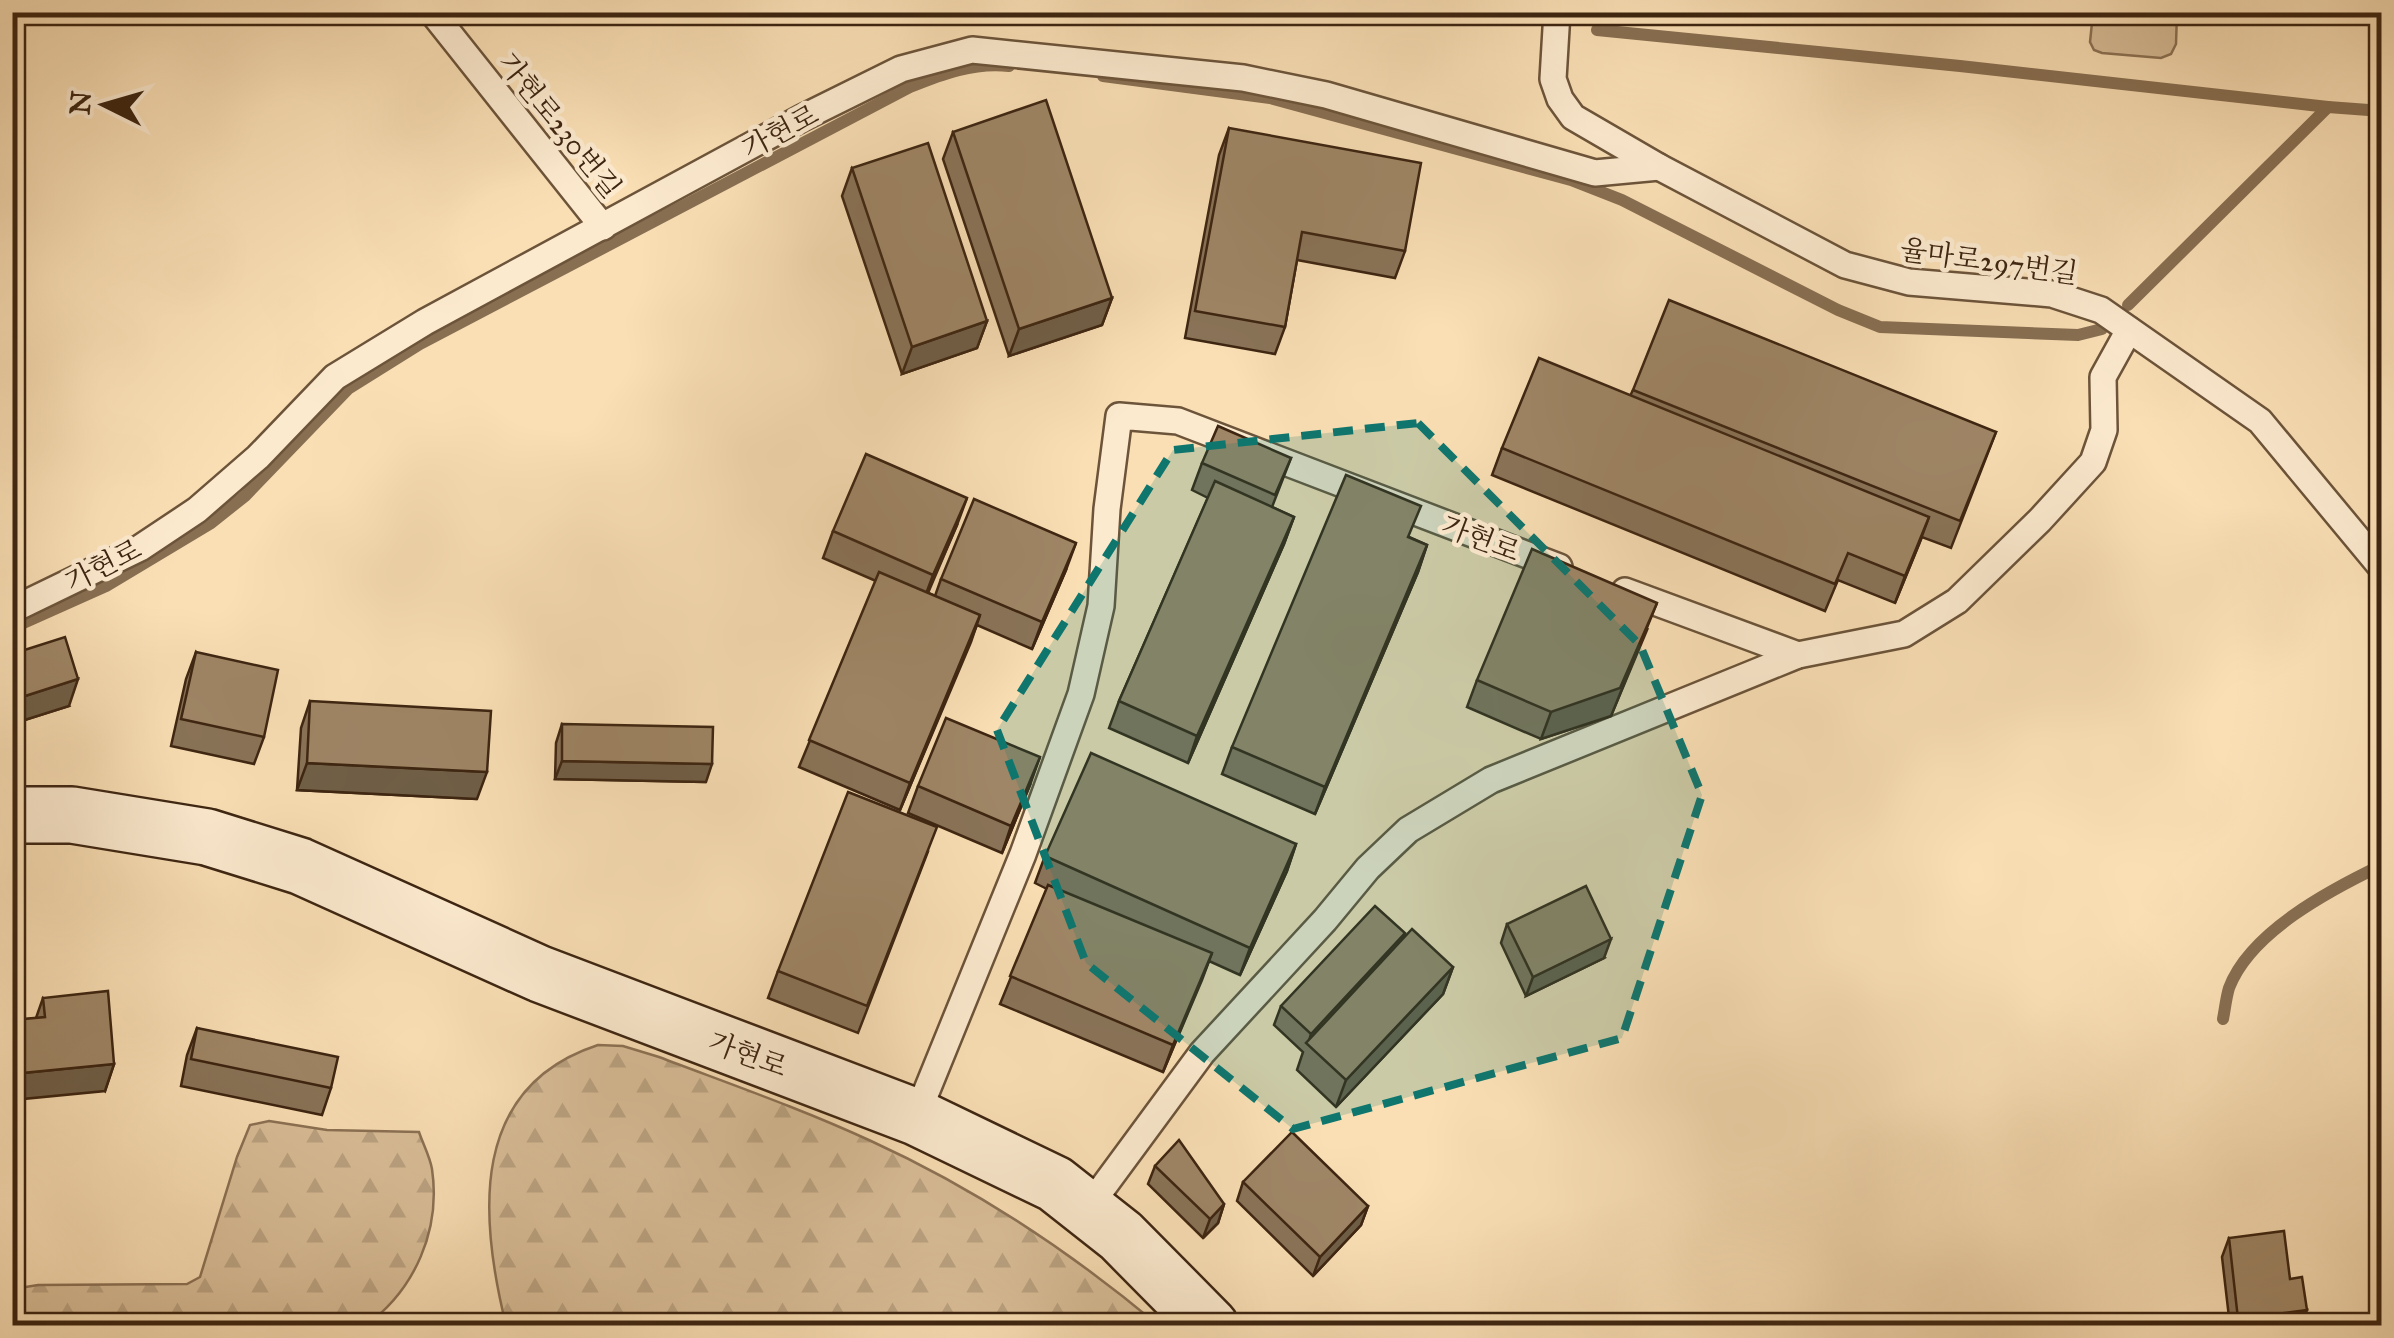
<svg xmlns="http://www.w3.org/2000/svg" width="2394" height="1338" font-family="'IM FELL Great Primer','Noto Serif KR',serif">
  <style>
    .green { fill: #dabf99; stroke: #8c7255; stroke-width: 2.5 }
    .forest { fill: url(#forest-firs); stroke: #8c7255; stroke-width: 2.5 }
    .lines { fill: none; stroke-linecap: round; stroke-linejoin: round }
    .stream { stroke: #886f52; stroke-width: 12 }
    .lane-casing { stroke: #6c543a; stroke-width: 30 }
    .secondary-casing { stroke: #3d2511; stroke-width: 60 }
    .lane { stroke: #fceacf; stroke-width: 25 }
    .secondary { stroke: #fceacf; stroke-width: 55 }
    .wall { fill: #897358; stroke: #3d2511; stroke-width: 2.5 }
    .shaded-wall { fill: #6f5e47; stroke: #3d2511; stroke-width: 2.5 }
    .building { fill: #9f8666; stroke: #3d2511; stroke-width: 2.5 }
    .marked { fill: #0f766e; fill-opacity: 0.2; stroke: #0f766e; stroke-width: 8; stroke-dasharray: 20 12; stroke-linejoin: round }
    .labels { text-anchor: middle; stroke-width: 9; stroke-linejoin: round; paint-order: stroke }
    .street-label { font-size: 28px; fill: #3d2511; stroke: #fceacf }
  </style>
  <defs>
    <pattern id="forest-firs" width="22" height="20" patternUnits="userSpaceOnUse" patternTransform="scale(2.5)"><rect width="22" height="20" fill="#dabf99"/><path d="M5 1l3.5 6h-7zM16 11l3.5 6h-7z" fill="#bca483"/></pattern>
  </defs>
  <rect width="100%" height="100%" fill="#fadfb5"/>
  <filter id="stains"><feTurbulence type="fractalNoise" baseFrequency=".002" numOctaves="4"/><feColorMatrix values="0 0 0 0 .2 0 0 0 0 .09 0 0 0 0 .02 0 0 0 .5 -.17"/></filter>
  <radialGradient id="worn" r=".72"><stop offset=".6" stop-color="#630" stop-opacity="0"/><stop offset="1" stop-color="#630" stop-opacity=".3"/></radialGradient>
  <polygon class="green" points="2093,13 2177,13 2176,44 2171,54 2161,58 2102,53 2094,50 2090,42"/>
  <g class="forest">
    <path d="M598 1045 623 1046 659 1057C730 1084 802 1109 871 1141 974 1188 1072 1253 1158 1325H506C479 1216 469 1087 598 1045Z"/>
    <path d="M269 1121 327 1130 419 1132C423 1144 430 1157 432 1169 441 1230 415 1290 365 1326L13 1325V1289L38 1285 187 1284 200 1277 237 1157 250 1125Z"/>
  </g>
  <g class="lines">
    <g class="stream">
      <polyline points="1597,30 1960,66 2328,107"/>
      <polyline points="1103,76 1270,98 1571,180 1622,200 1838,310 1880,327 2078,335 2102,329"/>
      <polyline points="2128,305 2328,107 2382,111"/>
      <path d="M12 628 106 586 211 523 245 496 348 389 420 344 910 87C942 74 974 62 1009 66"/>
      <path d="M2223 1019C2225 1009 2226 998 2229 988 2250 932 2330 890 2382 865"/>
    </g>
    <defs>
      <g id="lane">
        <polyline points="432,12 603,227"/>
        <polyline points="1557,12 1553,79 1560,99 1573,117 1659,167 1845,265 1909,282 2052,294 2101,310 2260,421 2382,568"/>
        <polyline points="1625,591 1798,655"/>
        <polyline points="12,610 140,548 197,510 258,457 335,377 425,322 802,118 901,69 972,50 1243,78 1326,95 1595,173 1659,167"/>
        <polyline points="916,1117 1023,854 1081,694 1101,606 1107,509 1119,416 1178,421 1559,567"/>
        <polyline points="1087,1209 1202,1053 1325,920 1368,868 1408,830 1491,780 1798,655 1904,634 1957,601 2040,520 2093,462 2104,430 2103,377 2129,330"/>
      </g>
      <polyline id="secondary" points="12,815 72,815 207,837 300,866 540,974 916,1117 1055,1184 1121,1236 1210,1326"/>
    </defs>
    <use href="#lane" class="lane-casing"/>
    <use href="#secondary" class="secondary-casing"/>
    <use href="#lane" class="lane"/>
    <use href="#secondary" class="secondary"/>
  </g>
  <g class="wall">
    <polygon points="1229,128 1405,251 1395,278 1297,260 1285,327 1275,354 1185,338 1219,155"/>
    <polygon points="953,132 1112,298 1102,325 1009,356 943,159"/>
    <polygon points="852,168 987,321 977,348 902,374 842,196"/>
    <polygon points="1633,390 1996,432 1951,548 1922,537 1895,603 1838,580 1825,611 1492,475 1502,448 1630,396"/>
    <polygon points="1291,458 1272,507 1294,517 1284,544 1188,763 1109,728 1119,701 1208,498 1192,490 1202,463"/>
    <polygon points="957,525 928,593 935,596 941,579 1066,570 1032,649 977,625 900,810 799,767 876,581 823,558 833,531"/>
    <polygon points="1409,537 1427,545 1418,572 1315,814 1222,774 1232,747"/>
    <polygon points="1647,630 1611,716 1541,739 1467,707 1477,680"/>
    <polygon points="196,652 264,737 254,764 171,746 186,679"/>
    <polygon points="12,654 69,706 12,724"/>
    <polygon points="310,701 477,799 297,790 301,728"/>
    <polygon points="562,724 706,782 555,779 556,743"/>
    <polygon points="1030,785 1002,853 908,813 918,786"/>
    <polygon points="1296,844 1287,871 1240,975 1209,961 1163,1072 1000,1004 1047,889 1035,883 1045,856"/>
    <polygon points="927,854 858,1033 768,998 778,971"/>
    <polygon points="1507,924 1604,958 1526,996 1501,943"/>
    <polygon points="1402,939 1453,967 1443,994 1336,1107 1297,1070 1303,1052 1274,1025 1281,1006"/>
    <polygon points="43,998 114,1064 105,1091 36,1018"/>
    <polygon points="197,1028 331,1088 322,1115 181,1086 187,1055"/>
    <polygon points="1155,1166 1224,1204 1218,1223 1203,1238 1148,1184"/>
    <polygon points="1243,1182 1368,1206 1361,1225 1313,1276 1237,1201"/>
    <polygon points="2229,1238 2290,1279 2301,1326 2230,1326 2222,1257"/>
  </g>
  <g class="shaded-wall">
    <polygon points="1112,298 1102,325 1009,356 1019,329"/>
    <polygon points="987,321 977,348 902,374 912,347"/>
    <polygon points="967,498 957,525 923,602 933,575"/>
    <polygon points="1294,517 1284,544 1188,763 1197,736"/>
    <polygon points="1929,517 1919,544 1895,603 1905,576"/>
    <polygon points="1076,543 1066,570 1032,649 1042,622"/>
    <polygon points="1427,545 1418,572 1315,814 1325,787"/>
    <polygon points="1657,603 1611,716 1541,739 1551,712"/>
    <polygon points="980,615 971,642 900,810 910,783"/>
    <polygon points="78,679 69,706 12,724 22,697"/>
    <polygon points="1040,757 1030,785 1002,853 1011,826"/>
    <polygon points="562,761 712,764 706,782 555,779"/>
    <polygon points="307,763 487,772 477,799 297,790"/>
    <polygon points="1296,844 1287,871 1240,975 1250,948"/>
    <polygon points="1405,933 1398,952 1308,1044 1311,1034"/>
    <polygon points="1611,939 1604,958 1526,996 1533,977"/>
    <polygon points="1212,953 1202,980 1163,1072 1173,1045"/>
    <polygon points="1453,967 1443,994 1336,1107 1346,1080"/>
    <polygon points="114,1064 105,1091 12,1100 12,1074"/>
    <polygon points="1224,1204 1218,1223 1203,1238 1210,1219"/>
    <polygon points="1368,1206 1361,1225 1313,1276 1320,1257"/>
    <polygon points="2307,1310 2301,1326 2236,1326 2238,1319"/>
  </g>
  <g class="building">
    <polygon points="1046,100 1112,298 1019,329 953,132"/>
    <polygon points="1229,128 1421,163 1405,251 1302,232 1285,327 1195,311"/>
    <polygon points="928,143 987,321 912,347 852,168"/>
    <polygon points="1669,300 1996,432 1960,521 1633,390"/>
    <polygon points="1539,358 1929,517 1905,576 1848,553 1835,584 1502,448"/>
    <polygon points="1218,426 1291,458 1275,495 1202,463"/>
    <polygon points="866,454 967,498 933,575 833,531"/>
    <polygon points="1346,475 1421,506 1408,537 1427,545 1325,787 1232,747"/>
    <polygon points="1215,481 1294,517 1197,736 1119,701"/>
    <polygon points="974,499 1076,543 1042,622 941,579"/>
    <polygon points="1532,549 1657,603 1620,688 1551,712 1477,680"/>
    <polygon points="879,572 980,615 910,783 809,740"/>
    <polygon points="65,637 78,679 22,697 12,667 12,654"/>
    <polygon points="196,652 278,670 264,737 181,719"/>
    <polygon points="310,701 491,711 487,772 307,763"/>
    <polygon points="946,718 1040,757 1011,826 918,786"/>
    <polygon points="562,724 713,727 712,764 562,761"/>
    <polygon points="1091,753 1296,844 1250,948 1045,856"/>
    <polygon points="848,792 937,827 867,1006 778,971"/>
    <polygon points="1048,885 1212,953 1173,1045 1010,976"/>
    <polygon points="1586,886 1611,939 1533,977 1507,924"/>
    <polygon points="1375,906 1405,933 1311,1034 1281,1006"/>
    <polygon points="1412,929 1453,967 1346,1080 1306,1043"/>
    <polygon points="108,991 114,1064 12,1074 12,1020 45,1017 43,998"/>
    <polygon points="197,1028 338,1057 331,1088 191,1059"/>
    <polygon points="1292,1132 1368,1206 1320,1257 1243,1182"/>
    <polygon points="1179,1140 1224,1204 1210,1219 1155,1166"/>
    <polygon points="2284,1231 2290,1279 2302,1277 2307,1310 2238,1319 2229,1238"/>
  </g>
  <path class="marked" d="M1418 423 1640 645 1702 795 1622 1038 1293 1129 1086 963 997 730 1173 450Z"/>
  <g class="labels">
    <g class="street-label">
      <text transform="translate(560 125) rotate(51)" y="10">가현로230번길</text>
      <text transform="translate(780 131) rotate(-28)" y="10">가현로</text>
      <text transform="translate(1989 261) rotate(8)" y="10">율마로297번길</text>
      <text transform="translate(1481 538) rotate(21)" y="10">가현로</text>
      <text transform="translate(103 565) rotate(-27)" y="10">가현로</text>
      <text transform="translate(748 1054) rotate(20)" y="10">가현로</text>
    </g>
  </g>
  <rect width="2394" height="1338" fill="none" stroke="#fadfb5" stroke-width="50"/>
  <rect x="15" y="15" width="2364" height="1308" fill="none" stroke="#3d2511" stroke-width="5"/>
  <rect x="25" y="25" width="2344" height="1288" fill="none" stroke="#3d2511" stroke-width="2.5"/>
  <g transform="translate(105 105) rotate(275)" stroke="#fceacf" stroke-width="8" paint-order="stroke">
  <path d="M0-8L18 38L0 25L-18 38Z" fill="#3d2511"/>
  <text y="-15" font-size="28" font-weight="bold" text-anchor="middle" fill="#3d2511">N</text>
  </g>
  <rect width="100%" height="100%" filter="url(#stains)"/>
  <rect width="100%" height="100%" fill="url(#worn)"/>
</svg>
